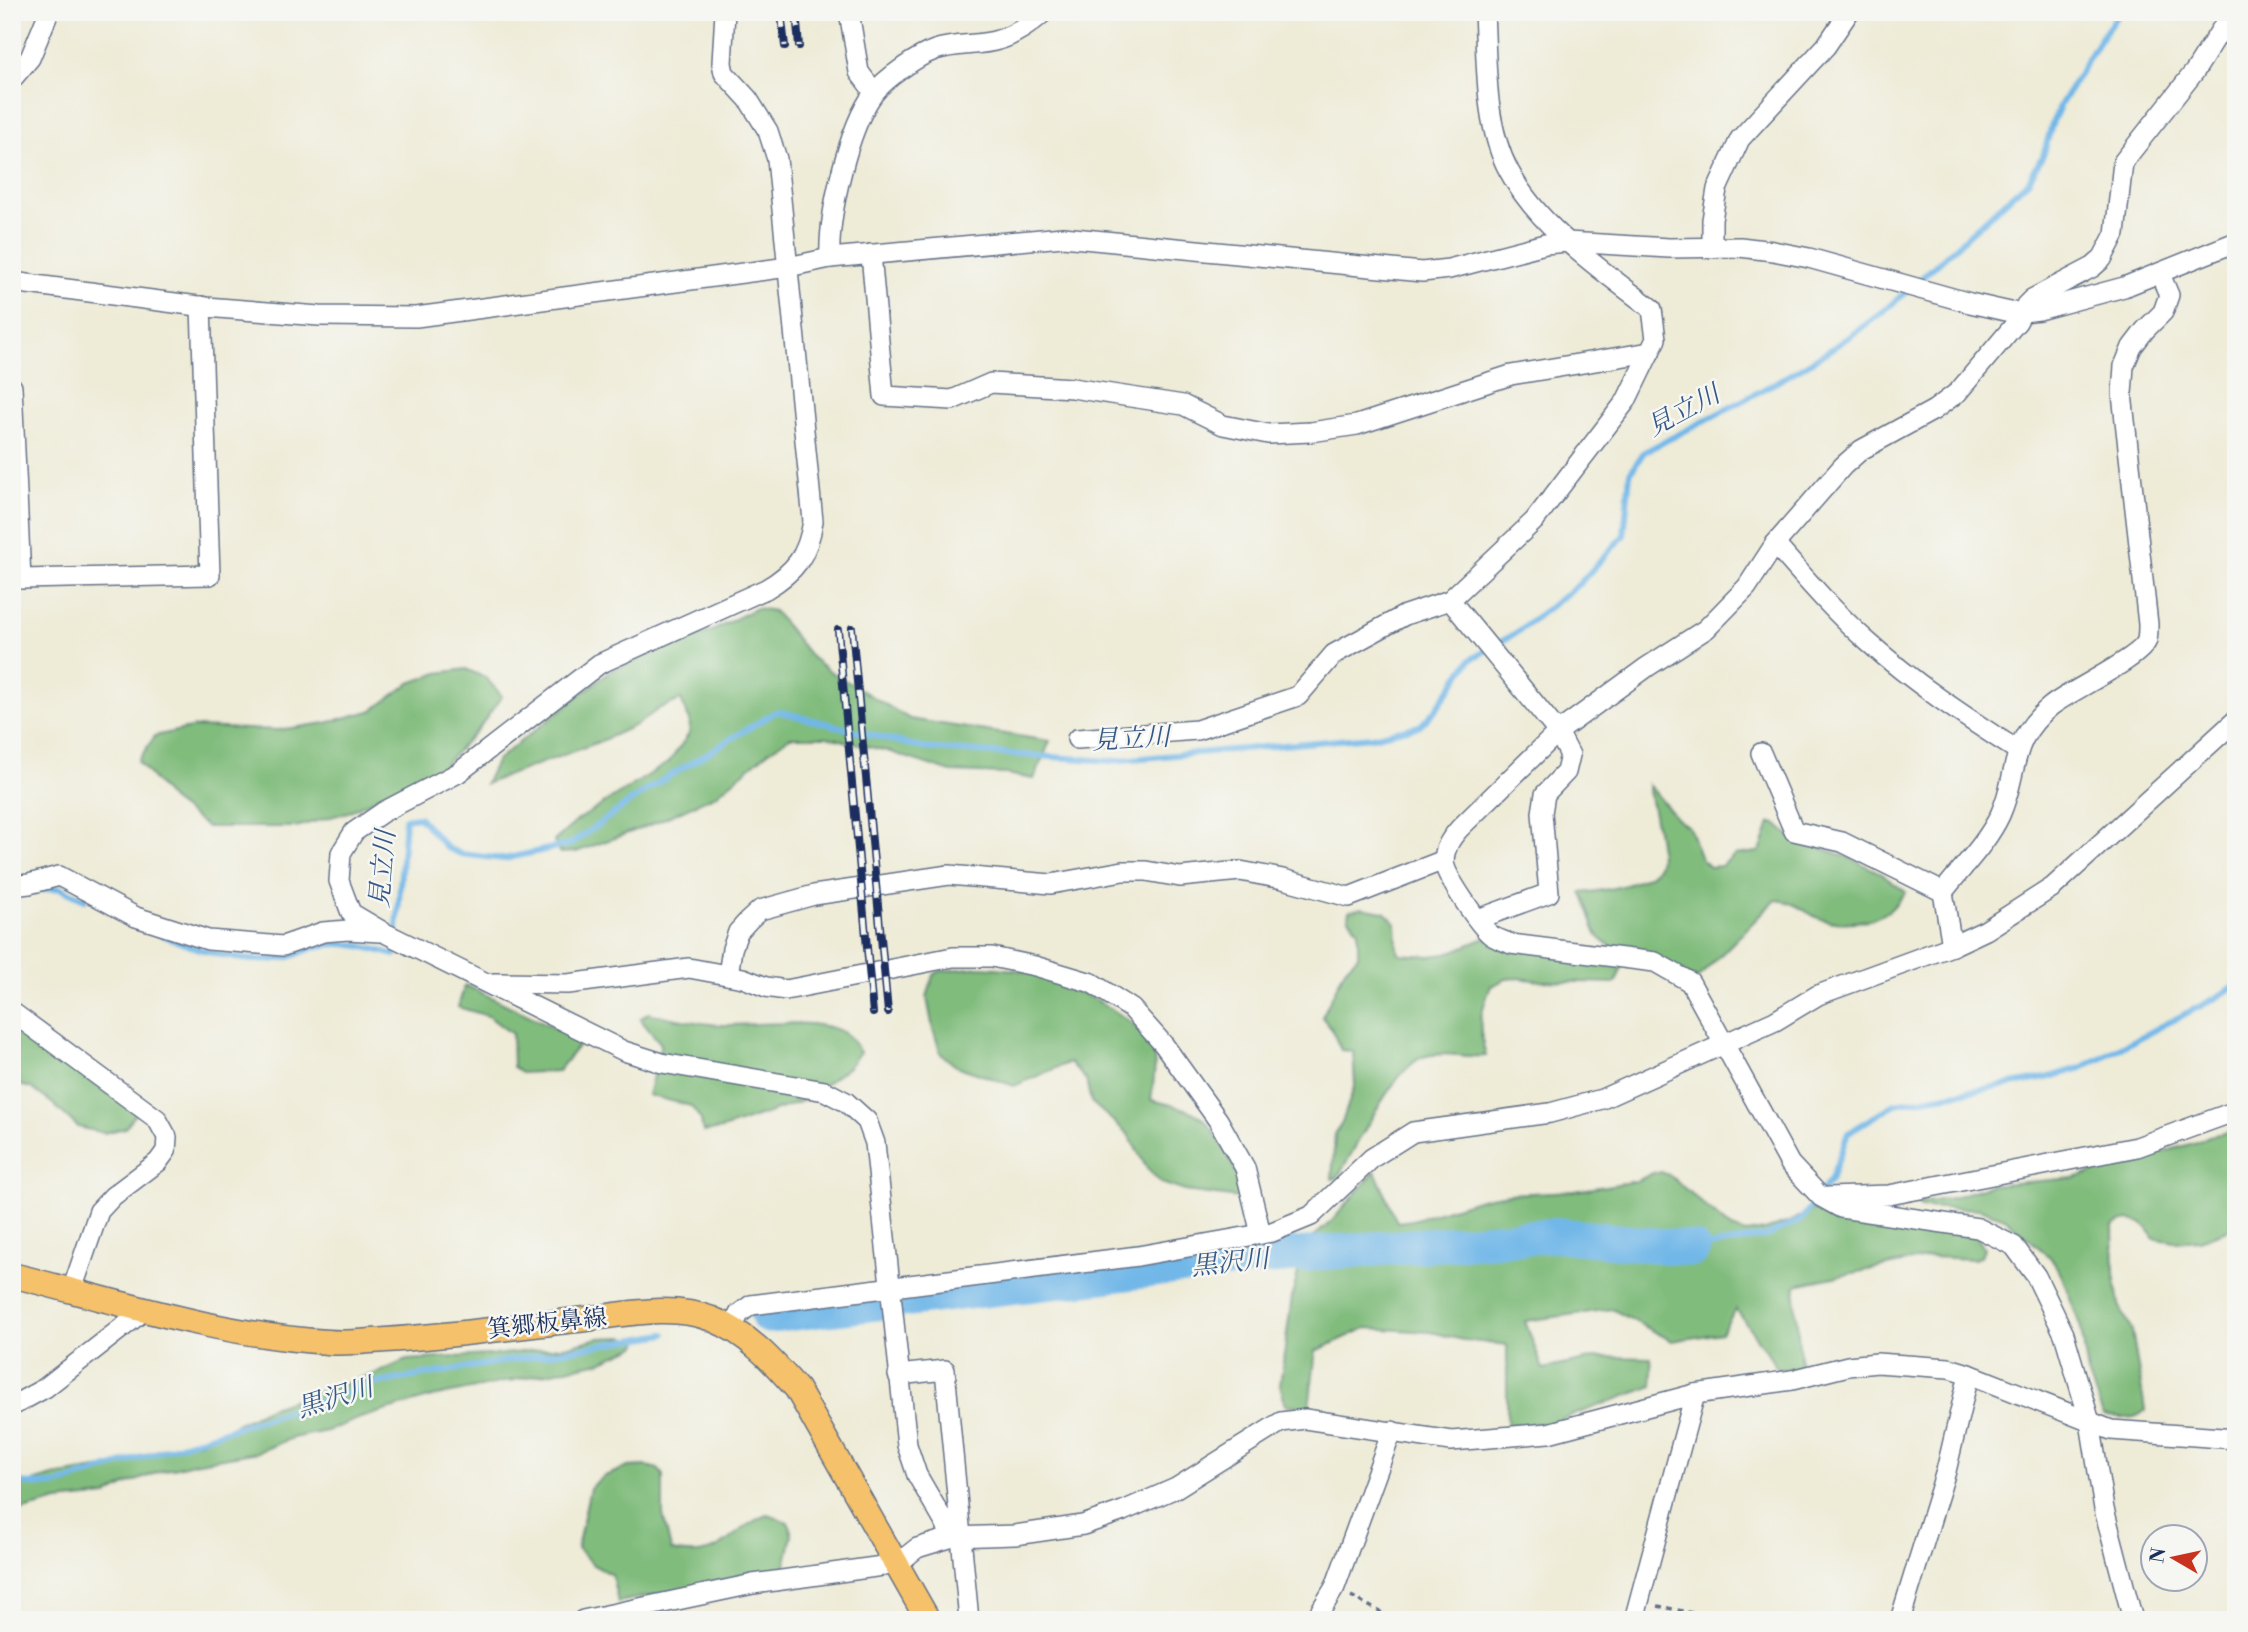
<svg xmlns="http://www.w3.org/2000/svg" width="2248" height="1632" font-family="'Libre Bodoni','Noto Serif JP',serif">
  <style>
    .forest { fill: #80bc7c; stroke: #4e766d; stroke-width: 2 }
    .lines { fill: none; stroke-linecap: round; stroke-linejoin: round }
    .stream { stroke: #71b7e8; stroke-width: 6 }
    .river { stroke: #71b7e8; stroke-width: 35 }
    .minor-casing { stroke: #657188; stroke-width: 22 }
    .major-casing { stroke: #657188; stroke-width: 27 }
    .path { stroke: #657188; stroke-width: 3.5; stroke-dasharray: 5 5; stroke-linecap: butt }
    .minor { stroke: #fff; stroke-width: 19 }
    .major { stroke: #f5c16b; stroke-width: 24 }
    .rail-casing { stroke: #1b2f5e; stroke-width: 8 }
    .rail { stroke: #f6f6f2; stroke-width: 5; stroke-dasharray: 16; stroke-linecap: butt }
    .labels { text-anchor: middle; stroke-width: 5; stroke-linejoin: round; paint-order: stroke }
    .street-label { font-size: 24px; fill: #1b2f5e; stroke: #f6f6f2 }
    .water-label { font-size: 26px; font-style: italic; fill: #355887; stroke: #f6f6f2 }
  </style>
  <rect width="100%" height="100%" fill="#f6f6f2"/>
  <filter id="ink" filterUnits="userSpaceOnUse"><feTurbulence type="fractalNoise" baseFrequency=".0143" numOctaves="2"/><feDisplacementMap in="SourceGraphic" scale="14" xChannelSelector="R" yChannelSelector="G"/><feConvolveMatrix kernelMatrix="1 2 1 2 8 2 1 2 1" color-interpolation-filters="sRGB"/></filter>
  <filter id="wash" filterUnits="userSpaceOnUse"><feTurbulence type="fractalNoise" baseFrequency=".00686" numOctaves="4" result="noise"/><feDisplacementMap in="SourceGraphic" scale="28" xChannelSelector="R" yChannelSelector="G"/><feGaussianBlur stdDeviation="1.57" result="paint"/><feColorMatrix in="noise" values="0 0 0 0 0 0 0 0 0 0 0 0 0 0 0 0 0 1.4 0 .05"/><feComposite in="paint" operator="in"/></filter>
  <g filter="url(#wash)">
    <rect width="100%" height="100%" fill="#eeebd7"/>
    <g class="forest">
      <polygon points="756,608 774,611 812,658 831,672 910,719 1050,741 1034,779 1006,774 951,772 887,751 828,737 790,737 768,752 716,795 650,825 576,852 559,853 554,841 578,820 669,762 689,734 690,721 681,700 660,708 638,724 601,741 485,784 497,760 612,670 714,630"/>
      <polygon points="466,669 486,678 502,696 479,728 442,767 348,812 296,827 207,827 171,800 138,761 155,736 195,727 278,730 326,723 373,710 410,683 438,673"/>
      <path d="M1648 784 1678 820 1689 827 1701 859 1710 867 1721 866 1735 855 1758 852 1762 847 1770 823 1776 824 1792 838 1847 857 1877 871 1906 892C1901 897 1896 904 1891 909 1873 924 1836 926 1816 917 1798 908 1797 902 1775 900L1697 979C1676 971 1606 952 1597 934 1590 921 1589 906 1581 893 1600 891 1648 885 1658 866 1665 851 1650 803 1648 784Z"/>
      <path d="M1361 908 1384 912 1396 923 1397 949 1400 954 1430 956 1446 954 1485 938 1623 964 1616 983 1541 981 1518 978 1506 979 1491 986C1479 1016 1477 1024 1486 1056 1465 1058 1447 1051 1426 1056 1394 1064 1356 1150 1337 1178L1332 1179 1335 1134 1342 1123 1355 1084 1353 1051 1341 1050 1331 1028 1322 1017 1345 969 1358 956V930L1348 917 1349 911Z"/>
      <path d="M980 967C996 968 1013 969 1029 972 1058 977 1140 1018 1151 1046 1158 1061 1153 1083 1151 1100 1167 1104 1184 1107 1198 1115 1217 1126 1238 1178 1248 1199L1185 1191 1161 1183 1146 1167 1128 1134 1091 1102 1086 1080 1070 1062 1014 1086 956 1066 941 1054 933 1029 927 998 933 975 940 971Z"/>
      <polygon points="465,985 568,1034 579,1045 558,1071 521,1073 513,1067 512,1034 488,1016 458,1007"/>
      <path d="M648 1013C672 1018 698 1024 723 1025 754 1026 823 1016 847 1035 852 1038 856 1047 860 1052L848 1067 802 1101 722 1129 703 1132 701 1120 691 1106 648 1095 661 1044 640 1019Z"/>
      <polygon points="12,1025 136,1113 125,1128 104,1133 78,1127 52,1103 31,1088 12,1083"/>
      <path d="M2236 1131V1227L2199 1240 2175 1242 2153 1238C2146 1220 2129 1215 2113 1226L2114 1272 2119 1305 2132 1331 2145 1410C2137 1421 2115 1419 2103 1415L2088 1374 2081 1328 2061 1274 2050 1257 2005 1218 1979 1209 1921 1207 1917 1203 1947 1199 1991 1185 2074 1178 2197 1142 2209 1136Z"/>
      <polygon points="1375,1171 1397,1222 1413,1220 1484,1198 1509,1194 1575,1191 1637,1181 1653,1173 1661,1172 1669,1175 1731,1228 1746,1233 1765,1230 1790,1222 1820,1206 1976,1236 1984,1248 1981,1256 1975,1259 1930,1257 1796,1285 1795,1302 1801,1366 1794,1369 1778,1369 1736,1309 1721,1333 1672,1341 1612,1309 1525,1321 1543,1369 1600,1357 1651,1358 1653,1386 1551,1423 1507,1425 1507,1345 1463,1340 1431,1332 1366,1328 1316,1351 1309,1407 1286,1405 1280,1385 1292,1297 1305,1244 1332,1221"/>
      <polygon points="623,1337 639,1341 637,1346 600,1362 432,1397 360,1418 327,1431 292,1438 258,1452 193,1463 158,1472 126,1485 106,1496 58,1501 12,1513 12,1488 53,1476 103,1468 165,1448 201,1442 271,1407 377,1373 407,1360 503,1354 569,1346 598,1338"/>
      <path d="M646 1466 658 1469 663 1475V1515L671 1550C677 1553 681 1553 687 1553 728 1556 733 1526 768 1515L788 1522 792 1535 785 1567 778 1571 618 1602 612 1575 593 1565 577 1548 590 1488 593 1485 605 1476 628 1467Z"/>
    </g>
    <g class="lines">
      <g class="stream">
        <polyline points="1916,283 2029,180 2044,153 2053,121 2061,104 2100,39 2120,12"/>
        <polyline points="39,890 59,888 85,900"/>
        <path d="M158 933C196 950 243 966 284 958 297 956 308 948 320 946 345 940 371 948 395 955L405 819 419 817 447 848 461 854 504 859 571 844 648 789 777 711 923 748 1110 761 1372 737 1420 726 1436 709 1470 660 1519 631 1579 584 1624 535 1630 473 1644 452C1736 404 1831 360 1908 290"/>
        <polyline points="1693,1249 1767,1236 1801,1220 1831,1179 1848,1133 1895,1104 2046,1078 2081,1068 2216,998 2236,985"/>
        <polyline points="12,1483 55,1485 376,1383 665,1334"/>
      </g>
      <polyline class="river" points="768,1316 1243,1259 1558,1235 1693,1249"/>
    </g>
  </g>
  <g filter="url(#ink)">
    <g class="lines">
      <defs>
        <g id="minor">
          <path d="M725 12 722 63 724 73 748 99 768 131 777 159 813 521C808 555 795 572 766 589L599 664 458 773 383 812 354 832 341 853 339 881 351 913 383 932 624 1051 662 1063 825 1091 846 1102 867 1121 875 1143 907 1445 917 1475 953 1537"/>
          <polyline points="849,12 859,72 874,92"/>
          <polyline points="12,79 30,58 49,12"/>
          <polyline points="1712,248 1712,220 1717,189 1740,139 1826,46 1849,12"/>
          <polyline points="871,254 884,396 952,400 991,383 1072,388 1183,405 1223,425 1268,434 1311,432 1357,425 1511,375 1650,352"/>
          <path d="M830 258C828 216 848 127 874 93 885 79 917 56 935 50 956 43 980 46 998 40 1016 35 1030 24 1044 12"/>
          <polyline points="12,282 206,307 319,316 416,317 788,267 830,258 1063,237 1422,272 1449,269 1545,244 1567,242 1669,248 1740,247 1773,251 1809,258 1970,303 2010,312 2023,312 2039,310 2124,287 2236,242"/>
          <polyline points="12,387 21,579 210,575 201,306"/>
          <path d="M1775 544C1805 578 1834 612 1868 642 1914 683 1965 717 2017 750"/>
          <polyline points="1450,600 1558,732 1570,755 1566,772 1545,794 1542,813 1549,893 1478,919"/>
          <path d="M1077 739 1197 730 1298 696 1334 654 1405 615 1450 600 1534 521 1626 401 1656 339 1652 309C1603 271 1538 227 1509 171 1484 125 1487 64 1484 12"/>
          <polyline points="1761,753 1794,831 1842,842 1943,892"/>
          <polyline points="12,886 29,884 59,876 136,917 208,940 283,946 323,932 348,930 379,932"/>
          <path d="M1952 946 1943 892C1962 867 1987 843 2000 815 2020 771 2007 742 2051 706 2069 691 2142 658 2147 640 2148 635 2148 629 2148 624L2122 394 2124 366 2132 347 2145 330 2163 312 2169 295 2160 274"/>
          <polyline points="728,975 732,949 738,932 748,921 760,910 814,895 949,875 1051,884 1123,871 1146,871 1180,877 1240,871 1283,879 1349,897 1444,860"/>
          <polyline points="494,983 568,984 689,968 743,978 766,987 786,990 953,957 992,957 1035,966 1092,983 1132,1009 1164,1045 1218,1120 1245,1168 1261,1234"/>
          <polyline points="12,1012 157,1119 167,1137 166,1151 158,1162 113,1196 99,1211 72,1290"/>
          <polyline points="1828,1197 1889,1195 2137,1147 2236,1111"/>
          <polyline points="732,1329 739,1314 751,1305 1138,1256 1272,1232 1311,1216 1372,1158 1413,1132 1550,1113 1602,1099 1775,1021 1818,995 1952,946 1986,930 2053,887 2236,720"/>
          <polyline points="898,1375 945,1370 969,1620"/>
          <polyline points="12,1406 45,1388 146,1309"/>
          <polyline points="583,1620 753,1584 897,1564 917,1548 953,1537 1015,1535 1083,1525 1123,1511 1176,1488 1281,1422 1305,1419 1451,1441 1489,1438 1548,1433 1695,1394 1792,1380 1848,1366 1877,1363 1949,1368 1969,1374 2111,1430 2236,1439"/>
          <polyline points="1315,1620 1335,1587 1392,1431"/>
          <polyline points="1634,1620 1695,1394"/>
          <polyline points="1900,1620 1946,1471 1969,1374"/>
          <path d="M2133 1620 2104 1509 2090 1422 2064 1334 2036 1276 2014 1246 1978 1228 1841 1208 1821 1197 1790 1164 1690 982 1655 962 1511 944C1505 941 1496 939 1491 935 1480 926 1445 876 1444 862 1444 848 1451 838 1460 828L1558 732 1647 667 1706 629 1747 587 1775 544 1843 466 1861 450 1934 410 1958 392 2017 322 2026 305 2032 299 2093 267 2102 259 2115 234 2123 162 2195 71 2232 12"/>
        </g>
        <path id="major" d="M12 1275C114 1301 223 1336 328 1342 347 1344 367 1341 386 1340 453 1336 519 1326 586 1319 627 1314 672 1304 712 1319 747 1333 772 1360 797 1389L928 1620"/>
      </defs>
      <use href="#minor" class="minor-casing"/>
      <use href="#major" class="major-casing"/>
      <g class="path">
        <polyline points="1351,1596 1395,1620"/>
        <polyline points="1658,1606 1728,1620"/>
      </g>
      <use href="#minor" class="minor"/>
      <use href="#major" class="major"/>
      <defs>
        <g id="rail">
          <polyline points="781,12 785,46"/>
          <polyline points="796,12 799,46"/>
          <polyline points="852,628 888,1012"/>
          <polyline points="838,630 873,1013"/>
        </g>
      </defs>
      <use href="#rail" class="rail-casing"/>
      <use href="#rail" class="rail"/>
    </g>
  </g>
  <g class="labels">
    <g class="street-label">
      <text transform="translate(547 1323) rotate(-6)" y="8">箕郷板鼻線</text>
    </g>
    <g class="water-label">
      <text transform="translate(1683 410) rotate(-28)" y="9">見立川</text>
      <text transform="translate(1131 738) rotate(-3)" y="9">見立川</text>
      <text transform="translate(382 869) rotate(-85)" y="9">見立川</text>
      <text transform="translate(1230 1262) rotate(-6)" y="9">黒沢川</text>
      <text transform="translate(335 1397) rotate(-17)" y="9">黒沢川</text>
    </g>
  </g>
  <rect width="2248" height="1632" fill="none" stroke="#f6f6f2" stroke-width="42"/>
  <g transform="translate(2174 1558) rotate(279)"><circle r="33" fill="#f6f6f2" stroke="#9ea6b7" stroke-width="2"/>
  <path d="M0-5L12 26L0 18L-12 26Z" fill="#c8321e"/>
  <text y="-10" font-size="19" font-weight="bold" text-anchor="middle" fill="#1b2f5e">N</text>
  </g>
</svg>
